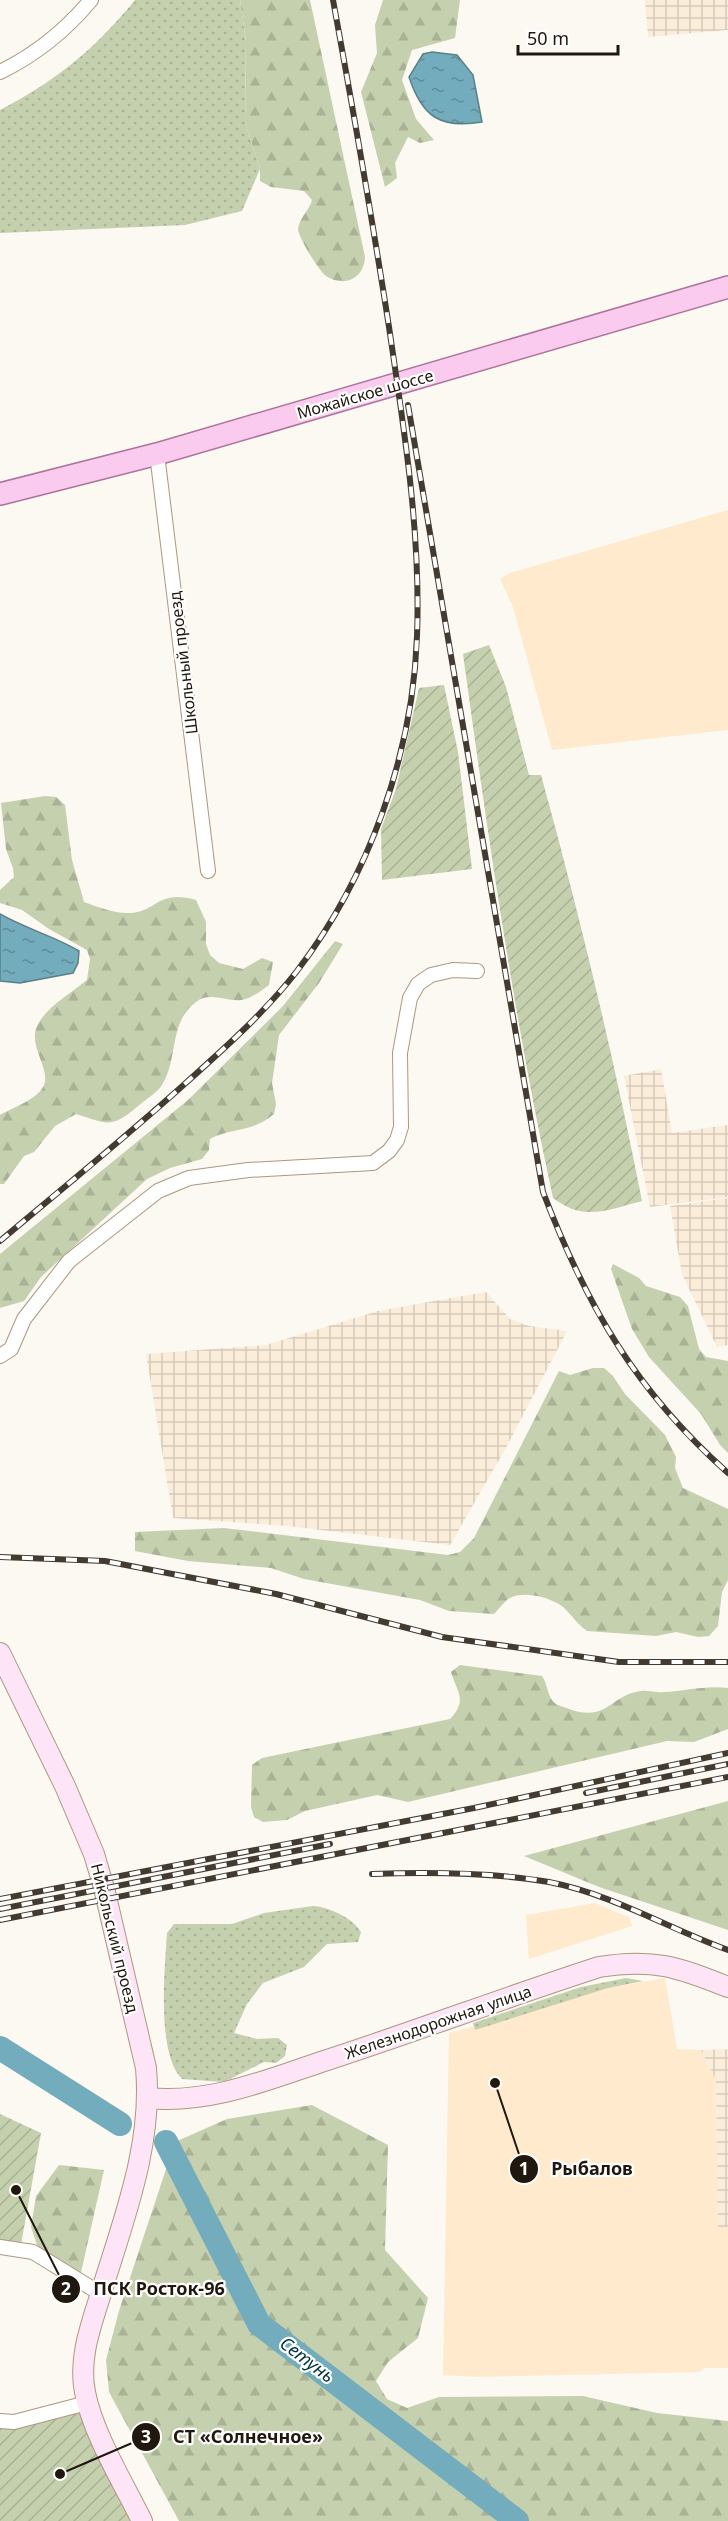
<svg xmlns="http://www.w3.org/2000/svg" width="728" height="2521" font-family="'Noto Sans',sans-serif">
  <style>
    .built { fill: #ffeace }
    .industrial { fill: url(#industrial-grid) }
    .grass { fill: url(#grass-dots) }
    .forest { fill: url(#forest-firs) }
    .garden { fill: url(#garden-furrows) }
    .water { fill: url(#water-ripples); stroke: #5a8088; stroke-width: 1.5 }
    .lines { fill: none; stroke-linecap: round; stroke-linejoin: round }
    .river { stroke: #73acbc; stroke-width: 24 }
    .street-casing { stroke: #ac987e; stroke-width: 16 }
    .secondary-casing { stroke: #ac987e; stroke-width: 22 }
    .primary-casing { stroke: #ad7599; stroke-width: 24 }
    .street { stroke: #fff; stroke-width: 14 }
    .secondary { stroke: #fde5f7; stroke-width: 20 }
    .primary { stroke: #fbcaef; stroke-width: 21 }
    .rail-casing { stroke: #433b32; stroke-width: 6 }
    .rail { stroke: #fff; stroke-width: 4; stroke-dasharray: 11; stroke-linecap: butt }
    .labels { text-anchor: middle; stroke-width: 4.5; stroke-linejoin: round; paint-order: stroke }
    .street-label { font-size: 16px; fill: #20180e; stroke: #fff }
    .water-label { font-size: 18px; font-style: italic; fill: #003541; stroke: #fff }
    .leader { fill: none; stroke: #20180e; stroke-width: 2 }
    .callout-dot { fill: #20180e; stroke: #fff; stroke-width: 2 }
    .mark-label { font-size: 18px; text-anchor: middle; font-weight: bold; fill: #fff }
    .callout-label { font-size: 18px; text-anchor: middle; font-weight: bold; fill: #20180e; stroke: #fff; stroke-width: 4.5; stroke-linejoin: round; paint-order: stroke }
  </style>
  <defs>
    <pattern id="industrial-grid" width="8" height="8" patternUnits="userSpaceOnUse" patternTransform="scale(1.5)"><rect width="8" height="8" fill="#faedd9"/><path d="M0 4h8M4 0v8" fill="none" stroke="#d6cab9"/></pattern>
    <pattern id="grass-dots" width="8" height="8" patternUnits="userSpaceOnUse" patternTransform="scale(1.5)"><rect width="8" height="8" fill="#c5d0af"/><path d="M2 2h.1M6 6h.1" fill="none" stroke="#a9b295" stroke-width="1.8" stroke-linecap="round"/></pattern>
    <pattern id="forest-firs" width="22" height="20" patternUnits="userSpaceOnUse" patternTransform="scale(1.5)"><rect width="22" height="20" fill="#c5d0af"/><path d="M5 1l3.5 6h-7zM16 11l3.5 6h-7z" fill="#a9b295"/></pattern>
    <pattern id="garden-furrows" width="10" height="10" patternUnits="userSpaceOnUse" patternTransform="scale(1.5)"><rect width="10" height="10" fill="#c5d0af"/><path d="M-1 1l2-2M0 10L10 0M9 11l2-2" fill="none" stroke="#a9b295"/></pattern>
    <pattern id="water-ripples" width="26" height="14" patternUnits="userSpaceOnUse" patternTransform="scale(1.5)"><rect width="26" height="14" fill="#73acbc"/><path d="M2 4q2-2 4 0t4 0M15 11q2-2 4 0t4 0" fill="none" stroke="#5e8b97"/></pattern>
  </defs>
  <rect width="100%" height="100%" fill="#fcf8f2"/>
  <g class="built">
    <polygon points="728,510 728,730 552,750 513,607 500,579 510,573"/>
    <polygon points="595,1903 630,1918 632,1926 529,1959 526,1915"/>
    <polygon points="665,1978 677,2049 701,2050 716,2080 719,2227 728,2227 728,2368 705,2368 699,2372 477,2377 443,2375 449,2033 608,1988"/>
  </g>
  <g class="industrial">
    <polygon points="645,0 728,0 728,30 648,37"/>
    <polygon points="661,1069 672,1133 728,1125 728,1197 650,1207 624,1076"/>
    <polygon points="728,1198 728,1345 717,1347 682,1274 670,1206"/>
    <polygon points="486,1292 510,1319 529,1326 567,1331 507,1446 450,1545 287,1526 173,1518 146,1354 266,1345 378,1311"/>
    <polygon points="728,2049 728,2227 718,2227 716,2080 701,2050"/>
  </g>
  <g class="grass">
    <path d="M135 0H240L246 41 245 122 260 169 242 211 185 225 0 233V110C56 81 95 49 135 0Z"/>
    <path d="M313 1906C329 1907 353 1918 361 1932L358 1942 327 1944 304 1967 263 1983 247 2004 234 2033 257 2039 278 2038 287 2045 285 2056 276 2063 264 2062 224 2082 182 2079C156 2053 165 1968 167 1933L174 1924H232L264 1913Z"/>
    <polygon points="626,1978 643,1981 608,1988 475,2030 473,2023 581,1987"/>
  </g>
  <g class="forest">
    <path d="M240 0H310L365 257C364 278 345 288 326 276 319 271 298 237 298 229 299 218 309 211 312 200L304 191 271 187 260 181V169L245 122 246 41Z"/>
    <polygon points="383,0 460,0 455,38 412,50 402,80 416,119 434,140 420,143 408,137 395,163 397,178 385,187 361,92 377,53 375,25"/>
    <path d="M45 796 56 797 65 805 72 860 84 902C98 907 115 914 130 913 157 912 157 889 196 900L206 922V944L210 955 219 963 243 969 262 958 273 962 269 985C262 990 251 999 241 1000 226 1002 210 991 196 1002 168 1023 179 1058 162 1085 157 1093 145 1100 138 1106 111 1129 108 1124 76 1114L55 1126 34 1152 24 1156 4 1184H0V1115C12 1108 36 1100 43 1087 53 1071 26 1045 38 1024 48 1006 71 993 87 980L90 959 87 950 49 929 22 910 0 903V890L14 877 13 868 6 849 1 803Z"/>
    <path d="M335 941 343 944 319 983 279 1035 272 1083 276 1104 274 1114C252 1133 233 1127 210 1139L209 1150 202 1159 170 1168 147 1179 41 1277 24 1301 0 1308V1254L188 1100 283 1006Z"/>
    <polygon points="613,1264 639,1278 646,1286 680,1297 688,1306 699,1349 706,1357 728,1361 728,1453 720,1445 701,1414 649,1357 632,1329 611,1269"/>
    <path d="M593 1368H604L613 1376 625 1394 665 1435 676 1457 675 1468 683 1488 728 1509V1580L722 1592 718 1626 709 1636 698 1637 676 1632 656 1636 587 1631C577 1624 572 1615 563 1607 552 1598 526 1591 512 1597 505 1600 499 1609 494 1614L449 1611 420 1600 304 1579 271 1568 188 1561 135 1551V1532L224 1528 448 1555 460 1552 474 1538 559 1371 570 1375Z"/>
    <path d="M460 1665 542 1676C548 1684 547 1698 556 1704 559 1706 565 1707 569 1709 608 1723 611 1694 641 1691 649 1690 657 1693 664 1692 686 1691 706 1685 728 1688V1729L694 1742 667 1741 408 1802 377 1795 305 1811 287 1820 263 1822 254 1817 251 1807 252 1765 262 1758 450 1719C468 1700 457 1692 451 1672Z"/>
    <polygon points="728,1801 728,1930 599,1887 524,1856"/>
    <polygon points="312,2105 388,2145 385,2250 428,2298 418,2338 388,2362 376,2381 387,2399 407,2408 439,2397 583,2396 657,2413 728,2421 728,2521 179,2521 109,2392 106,2360 119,2311 175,2142 227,2119"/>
    <polygon points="59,2165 104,2170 80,2277 39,2251 31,2227 36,2196"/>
  </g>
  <g class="garden">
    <path d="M489 645 506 687 529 775H541C580 916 614 1058 642 1201 607 1210 584 1222 553 1198 514 1019 488 836 463 654Z"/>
    <polygon points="444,685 458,752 472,869 382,880 381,829 396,789 419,688"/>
    <polygon points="0,2114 41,2133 20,2250 0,2247"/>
    <polygon points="87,2403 141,2521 0,2521 0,2426"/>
  </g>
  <g class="water">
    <path d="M432 52 457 55 473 75 482 122C439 129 422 116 409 77L423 54Z"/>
    <path d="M0 914C26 929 54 936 79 951L78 963 73 973 20 983 0 981Z"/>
  </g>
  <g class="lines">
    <g class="river">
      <polyline points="0,2048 120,2124"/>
      <polyline points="166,2142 259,2324 517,2521"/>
    </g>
    <defs>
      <g id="street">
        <path d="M0 72C35 55 66 30 91 0"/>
        <polyline points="157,454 208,871"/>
        <polyline points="0,1356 11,1349 24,1319 69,1261 158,1191 189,1178 248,1170 373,1163 389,1151 397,1140 401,1127 400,1053 410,998 418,984 431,975 453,970 477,971"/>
        <polyline points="0,2247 33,2252 101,2294"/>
        <polyline points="0,2421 14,2422 87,2403"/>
      </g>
      <g id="secondary">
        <path d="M0 1653 65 1786 94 1854 104 1888 146 2068C153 2144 124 2218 102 2290 92 2323 78 2357 85 2392 92 2432 124 2484 142 2521"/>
        <path d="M148 2098C209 2104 264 2081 321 2062 414 2032 506 1997 599 1967 653 1958 678 1967 728 1987"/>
      </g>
      <polyline id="primary" points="0,494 157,454 728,287"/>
    </defs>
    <use href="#street" class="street-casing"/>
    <use href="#secondary" class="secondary-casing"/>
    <use href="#primary" class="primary-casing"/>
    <use href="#street" class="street"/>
    <use href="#secondary" class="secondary"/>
    <use href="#primary" class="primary"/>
    <defs>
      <g id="rail">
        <path d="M408 405 543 1192C587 1307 636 1391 728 1473"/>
        <path d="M0 1241C63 1188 127 1136 188 1081 226 1047 266 1011 297 971 369 877 413 754 417 636 421 533 404 429 389 327 372 218 353 109 333 0"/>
        <polyline points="0,1557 105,1561 276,1594 442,1637 619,1662 728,1662"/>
        <polyline points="586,1793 728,1764"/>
        <path d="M372 1874C430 1872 491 1872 549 1882 612 1894 669 1929 728 1950"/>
        <polyline points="0,1899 474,1808 728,1753"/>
        <polyline points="0,1909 330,1844"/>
        <polyline points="0,1920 728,1777"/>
      </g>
    </defs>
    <use href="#rail" class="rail-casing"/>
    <use href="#rail" class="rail"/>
  </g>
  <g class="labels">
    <g class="street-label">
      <text transform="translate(365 394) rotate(-16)" y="6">Можайское шоссе</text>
      <text transform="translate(183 663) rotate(-97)" y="6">Школьный проезд</text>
      <text transform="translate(115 1938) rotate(76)" y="6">Никольский проезд</text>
      <text transform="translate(438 2022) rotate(-19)" y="6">Железнодорожная улица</text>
    </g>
    <g class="water-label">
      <text transform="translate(307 2360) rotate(37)" y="6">Сетунь</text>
    </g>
  </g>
  <path class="leader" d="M495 2083L524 2169M16 2190L66 2289M60 2474L146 2437"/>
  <g class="callout-dot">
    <circle cx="495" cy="2083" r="6"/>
    <circle cx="16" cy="2190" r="6"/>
    <circle cx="60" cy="2474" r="6"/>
    <circle cx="524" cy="2169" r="15"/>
    <circle cx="66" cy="2289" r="15"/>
    <circle cx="146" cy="2437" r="15"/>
  </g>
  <g class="mark-label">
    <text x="524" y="2175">1</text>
    <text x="66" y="2295">2</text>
    <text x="146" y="2443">3</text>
  </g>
  <g class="callout-label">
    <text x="592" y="2175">Рыбалов</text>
    <text x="159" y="2295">ПСК Росток-96</text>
    <text x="248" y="2443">СТ «Солнечное»</text>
  </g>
  <path d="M518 45v9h100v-9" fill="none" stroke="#20180e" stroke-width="3"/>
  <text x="527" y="45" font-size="18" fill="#20180e" stroke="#ffffff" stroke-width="4.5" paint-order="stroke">50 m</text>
</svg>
